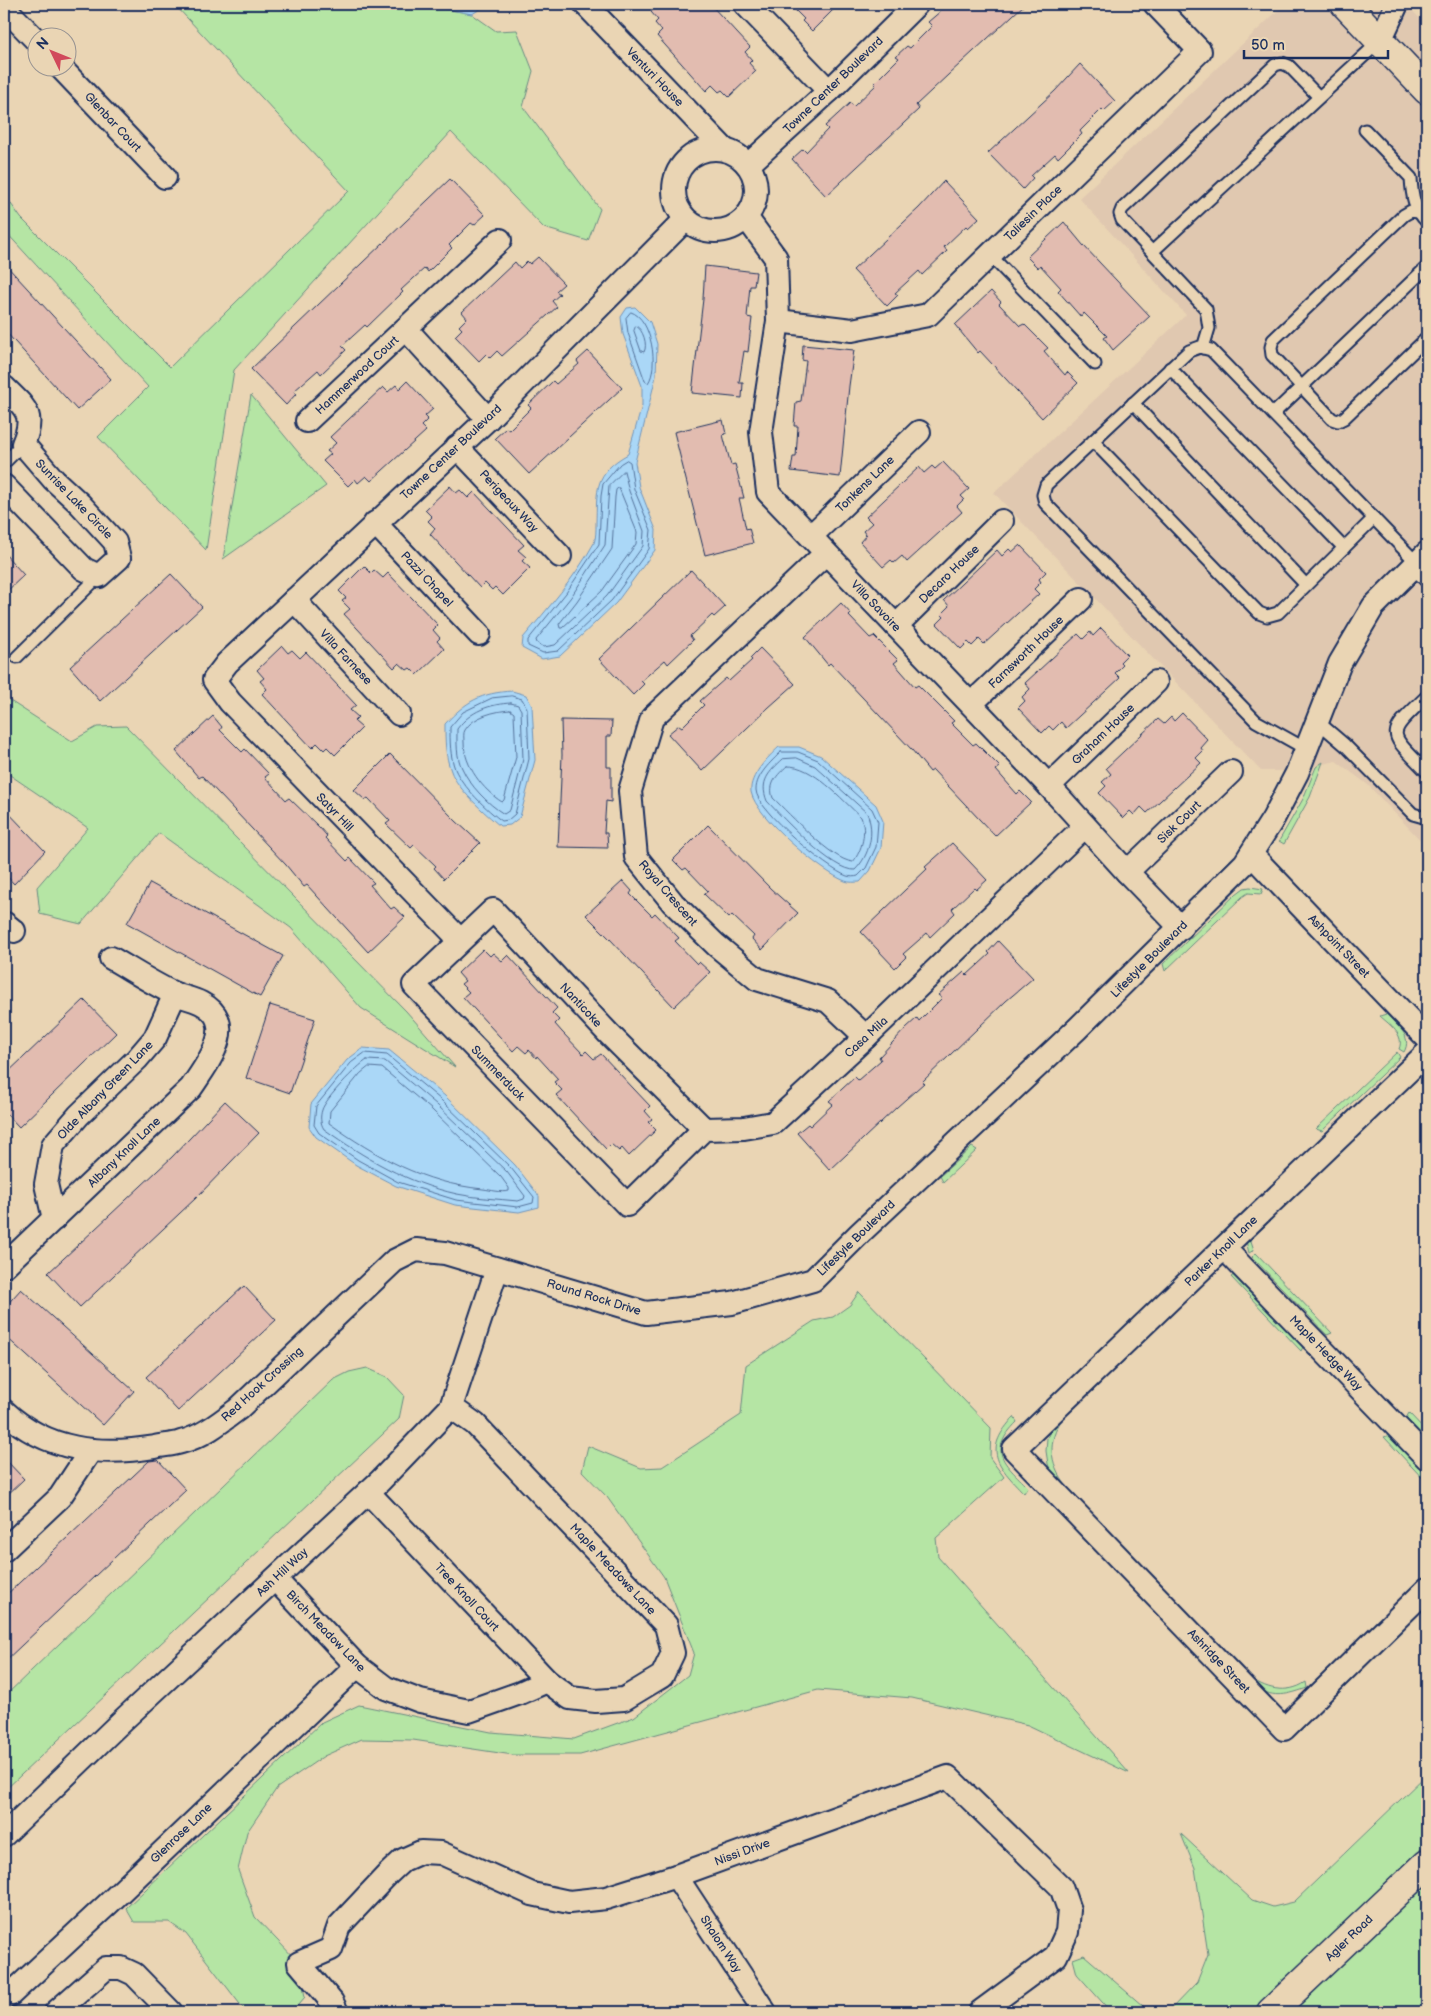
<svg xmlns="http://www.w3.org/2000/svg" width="1431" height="2016" font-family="'Balsamiq Sans',sans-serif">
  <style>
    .built { fill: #e0c8b0 }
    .green { fill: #b5e5a4; stroke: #688a81 }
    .water { fill: #aad7f7; stroke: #7194ba }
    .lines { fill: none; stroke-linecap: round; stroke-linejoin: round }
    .shore { stroke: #54729b; stroke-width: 1 }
    .building { fill: #e2bcb0; stroke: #1b2f5e }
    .lane-casing { stroke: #1b2f5e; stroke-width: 15 }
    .street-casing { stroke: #1b2f5e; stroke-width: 26 }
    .secondary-casing { stroke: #1b2f5e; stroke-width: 31 }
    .primary-casing { stroke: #1b2f5e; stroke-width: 31 }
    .lane { stroke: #ead5b4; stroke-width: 11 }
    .street { stroke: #ead5b4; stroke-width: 22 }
    .secondary { stroke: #ead5b4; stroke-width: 28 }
    .primary { stroke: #ead5b4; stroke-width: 28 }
    .labels { text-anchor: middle; stroke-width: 5; stroke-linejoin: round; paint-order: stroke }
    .street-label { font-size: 12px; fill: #1b2f5e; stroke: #ead5b4 }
  </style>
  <rect width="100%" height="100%" fill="#ead5b4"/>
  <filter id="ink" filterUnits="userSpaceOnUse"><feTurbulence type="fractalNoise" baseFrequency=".02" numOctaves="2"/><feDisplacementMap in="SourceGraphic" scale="10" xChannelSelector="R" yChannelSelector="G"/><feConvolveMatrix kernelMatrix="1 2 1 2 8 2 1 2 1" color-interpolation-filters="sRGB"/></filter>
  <g filter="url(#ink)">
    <polygon class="built" points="1285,4 1406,4 1427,26 1427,847 1367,784 1336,761 1294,771 1261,771 994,493 1186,315 1079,198"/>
    <g class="green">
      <polygon points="174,4 420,4 472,14 496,31 517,30 533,71 523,107 600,209 588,241 544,228 451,132 234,370 206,550 98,437 148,387 4,230 4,194 21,218 170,367 349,191"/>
      <polygon points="251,395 326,486 223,559"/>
      <polygon points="4,697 72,741 97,727 126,726 406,1011 455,1067 361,1008 291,928 159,833 81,924 40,914 37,887 88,828 4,771"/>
      <polygon points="1323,762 1310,797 1284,844 1279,841 1303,799 1316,767"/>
      <polygon points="1250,887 1263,889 1261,894 1248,893 1242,897 1165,971 1163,964 1236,894 1244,888"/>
      <path d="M1386 1014C1397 1025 1413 1036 1404 1052L1399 1049C1405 1035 1390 1025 1380 1016Z"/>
      <polygon points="1397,1052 1400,1057 1322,1131 1316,1129"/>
      <polygon points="972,1147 977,1150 943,1182 940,1176"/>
      <polygon points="1267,1216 1273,1218 1253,1237 1251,1241 1254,1250 1249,1253 1246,1241"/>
      <polygon points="1256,1253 1332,1333 1327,1335 1252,1257"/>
      <polygon points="1235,1274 1304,1345 1301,1351 1231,1277"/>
      <polygon points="859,1292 991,1428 990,1458 1004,1477 936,1538 938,1557 1129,1773 1028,1725 912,1698 818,1690 580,1755 513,1755 413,1740 362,1739 324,1756 277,1788 247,1832 238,1870 255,1917 299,1963 305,1997 292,2012 246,2012 186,1934 169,1922 134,1922 126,1908 322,1722 359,1705 491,1732 574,1739 634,1717 688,1675 694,1653 664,1577 607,1497 582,1471 588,1446 641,1468 662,1467 741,1415 746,1365 814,1321 833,1317 850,1305"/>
      <polygon points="367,1368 387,1377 404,1395 399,1419 4,1791 4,1697 333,1380 349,1372"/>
      <polygon points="1409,1413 1427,1432 1427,1440 1406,1418"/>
      <path d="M1058 1416 1063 1418C1029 1466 1082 1502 1112 1533L1106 1535 1053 1477 1048 1464 1046 1451 1047 1438Z"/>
      <path d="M1014 1417 1017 1422C987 1452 1004 1463 1028 1487L1024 1493C996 1464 983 1450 1014 1417Z"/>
      <polygon points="1390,1435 1427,1475 1427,1483 1384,1437"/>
      <path d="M1248 1676C1264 1689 1287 1695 1306 1682L1307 1688C1293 1693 1276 1699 1261 1690 1256 1688 1251 1680 1248 1676Z"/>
      <polygon points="1427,1774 1427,1843 1252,2012 1163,2012 1170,2010 1197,1982 1208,1954 1195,1868 1181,1834 1252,1900 1273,1907 1294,1902"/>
      <polygon points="1427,1876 1427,2012 1280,2012"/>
      <polygon points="1084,1955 1150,2012 1111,2012 1077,1974 1073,1959"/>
    </g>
    <g class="water">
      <polygon points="420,4 489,4 472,14"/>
      <path d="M635 307 650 322 657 344 656 376 635 462 639 487 656 530 655 550 616 603 560 656 542 659 522 648 523 638C548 608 575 578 594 543 596 538 596 530 596 524 597 489 594 473 628 454L642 406V386L623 334 621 317 627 308Z"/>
      <path d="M512 691 526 695 532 706 535 760 520 817 510 825 500 826C485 813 457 789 451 771 445 756 445 740 445 724 466 701 481 693 512 691Z"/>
      <path d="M779 747H799L821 756 876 805 883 821 881 848 870 871 860 882C855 882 850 883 845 881 821 872 756 817 751 792 749 776 768 757 779 747Z"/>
      <polygon points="363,1048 389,1050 445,1096 515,1165 539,1196 539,1207 519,1212 455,1205 396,1186 356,1165 316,1137 309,1127 311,1104 347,1060"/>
    </g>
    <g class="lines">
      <g class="shore">
        <path d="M631 312C652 318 659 368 648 383L645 381 628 333 626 318Z"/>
        <path d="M636 326C643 329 648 345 644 352L641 351 634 331Z"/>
        <polygon points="627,460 630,462 634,489 651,530 649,549 612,600 558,651 543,653 528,646 528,640 566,593 599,544 601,496 603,484 620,464"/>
        <polygon points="624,471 629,491 644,531 643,546 607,596 555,645 544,647 537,643 536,640 571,597 605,545 609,486"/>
        <polygon points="619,488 637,532 636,544 602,591 562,628 560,628 559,624 577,601 612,549 615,497 616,490"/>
        <path d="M512 696 522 699 527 708 529 759 515 814 508 820 502 821C488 811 462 786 455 769 450 756 450 741 450 727L463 712 492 698Z"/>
        <path d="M511 703 518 705 521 710 523 759 510 810 504 814C488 804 470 786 462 768 456 757 457 742 457 729 470 711 490 704 511 703Z"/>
        <path d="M510 710 514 713 516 757 504 800 502 802C483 790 464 766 464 742 464 738 463 733 465 730 473 716 496 711 510 710Z"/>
        <path d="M781 752H798L818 760 872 809 878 822 876 847 866 868 858 876C855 877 850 877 847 876 828 870 756 810 756 790 756 775 771 762 781 752Z"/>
        <path d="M797 758 815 766 867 813C875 832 870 855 855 870 833 872 783 818 767 801 759 781 769 772 783 759Z"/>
        <path d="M787 766C813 765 842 800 861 817 867 832 862 850 853 862 831 860 790 814 773 798 768 784 777 775 787 766Z"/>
        <polygon points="365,1053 387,1055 441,1100 511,1168 534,1197 533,1203 518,1207 456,1200 398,1182 358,1160 319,1133 314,1125 316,1106 351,1063"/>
        <path d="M367 1060 385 1061 437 1105 507 1172 525 1196 524 1199 518 1201C498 1199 476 1198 457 1194 407 1183 365 1158 324 1129 320 1123 320 1116 322 1110 325 1099 357 1066 367 1060Z"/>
        <path d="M369 1067 382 1068 432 1110 501 1177 509 1188V1191C501 1193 491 1190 483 1189 423 1183 377 1157 329 1123L330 1111 360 1074Z"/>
      </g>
    </g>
    <g class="building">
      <polygon points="660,4 710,4 750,47 745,52 752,60 749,63 756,71 729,97 722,90 719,92 712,85 706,91 657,36 662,31 655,23 658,20 651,12"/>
      <polygon points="789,4 839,4 812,31 802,21 804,19"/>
      <polygon points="949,4 1025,4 948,75 916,105 919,109 826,196 792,159 803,149 806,152 828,129 825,126 850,103 854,106 876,85 874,83 899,58 896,56 907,46 910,48 932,26 928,22"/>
      <polygon points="1080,64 1115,101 1104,111 1102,109 1080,131 1082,134 1058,158 1055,154 1031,176 1033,178 1023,189 988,153 1055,91"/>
      <polygon points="450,179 485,215 474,225 471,223 449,245 452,248 428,272 425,268 401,290 403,292 367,327 365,325 342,346 346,350 321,374 318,370 294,391 296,394 286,405 251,369"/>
      <polygon points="944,181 979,218 968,228 966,226 944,247 947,251 922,275 919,271 895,293 898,295 887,306 853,270 919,208"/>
      <polygon points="1064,222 1083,245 1150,316 1113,350 1104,338 1107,336 1084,313 1081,317 1058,291 1061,288 1040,265 1038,268 1027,257"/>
      <polygon points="538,257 564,284 556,291 560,294 552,301 557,307 502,356 497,351 490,358 486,354 479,361 455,336 462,329 459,326 467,318 462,312 515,262 520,268 527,261 530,264"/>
      <polygon points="4,263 111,379 77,410 4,330"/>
      <polygon points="705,266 756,272 754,286 750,286 747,317 752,318 748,352 744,351 739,383 743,383 742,398 692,393 703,299"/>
      <polygon points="991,291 1001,302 999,304 1020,326 1024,324 1048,348 1044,351 1065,375 1067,372 1078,383 1042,418 980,351 978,353 955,325"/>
      <polygon points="803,345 854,350 849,386 840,477 791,471 793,457 796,457 798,426 794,426 796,402 801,401 806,361 802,360"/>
      <polygon points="588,351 622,388 529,474 495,438 506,428 509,430 531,408 528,405 553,381 556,384 579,364 577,361"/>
      <polygon points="407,381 433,409 425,416 428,419 421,426 426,431 371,481 366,476 358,483 355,479 348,486 323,461 331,454 327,451 336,443 330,437 383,387 388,392 396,385 399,389"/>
      <polygon points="723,420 726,434 723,435 731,465 735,464 744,498 739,498 746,529 749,528 753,543 705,555 674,432"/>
      <polygon points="943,462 969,489 961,496 964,499 957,506 962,512 907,562 902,556 894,563 891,560 883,567 860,542 866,535 863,531 872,523 866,517 919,467 924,473 932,466 935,469"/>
      <polygon points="450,486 456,493 460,490 468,498 474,492 524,545 518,550 526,557 522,561 530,568 503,595 495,587 492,590 485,583 480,588 430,534 435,528 428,521 432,517 425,510"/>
      <polygon points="1020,545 1046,572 1039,579 1041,582 1034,589 1039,594 984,644 979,639 972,646 968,642 961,649 937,624 944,617 941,614 949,606 944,600 997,550 1002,556 1009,549 1012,552"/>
      <polygon points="4,553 24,575 4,594"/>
      <polygon points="364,566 371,573 374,570 383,578 388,573 438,625 433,630 440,638 437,641 444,649 417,675 410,668 407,670 399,663 394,668 344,614 350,609 342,601 346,598 339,591"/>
      <polygon points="691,570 725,607 714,617 712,615 690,636 693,640 668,664 665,660 641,681 644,684 633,695 599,659"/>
      <polygon points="171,574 202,607 100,701 70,667"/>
      <polygon points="841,603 851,614 849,616 870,638 874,636 898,660 894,663 915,687 918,685 954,721 951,723 973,745 976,743 1000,767 996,770 1017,794 1020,791 1031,802 995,836 933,770 930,772 912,750 830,663 828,665 805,637"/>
      <polygon points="1101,628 1127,655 1120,662 1123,665 1115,673 1120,678 1066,728 1061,722 1053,730 1049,726 1042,733 1018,708 1025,701 1022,697 1030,689 1025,683 1078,634 1083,639 1090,632 1093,636"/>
      <polygon points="282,646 288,653 292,650 300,658 306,652 356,705 350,710 358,717 354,721 362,728 335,755 327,747 324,750 317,743 312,748 262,694 267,689 260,681 264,678 257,670"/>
      <polygon points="760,648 795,684 768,708 702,771 668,734 679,725 682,727 704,705 700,701 726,678 729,681 752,660 750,658"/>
      <polygon points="1182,713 1208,740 1201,748 1203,751 1196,758 1201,763 1147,813 1141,807 1134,815 1130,811 1123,818 1099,793 1106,786 1102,782 1111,774 1106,768 1158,719 1164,724 1171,717 1174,721"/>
      <polygon points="213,716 222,727 220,730 242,752 245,749 269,774 265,777 286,800 289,798 319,827 327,836 325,838 347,861 350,858 374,883 370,885 391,909 394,907 405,917 368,952 307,885 304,887 286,865 202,776 199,778 176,751"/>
      <polygon points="561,720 612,721 611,736 607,736 607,767 611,767 611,802 606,801 604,833 607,833 608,848 558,847 562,755"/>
      <polygon points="390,754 456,821 480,843 444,879 434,868 436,866 414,845 411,848 386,824 390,821 368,798 365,800 354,790"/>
      <polygon points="4,808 45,851 14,884 4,873"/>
      <polygon points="708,825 771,889 798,913 762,950 752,939 754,936 732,915 729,918 704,894 708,891 686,868 683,870 673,860"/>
      <polygon points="952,843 987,880 976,890 974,888 952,909 955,913 930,937 927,933 903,954 906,957 895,968 861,932 927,869 925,867"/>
      <polygon points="623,881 632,891 630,894 652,916 655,913 679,938 675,941 697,964 699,962 710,972 674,1007 610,939 586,915"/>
      <polygon points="150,883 283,956 260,997 127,923"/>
      <polygon points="998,941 1033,978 1006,1001 922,1082 924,1083 897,1107 830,1170 797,1133 808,1124 810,1126 833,1104 829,1101 855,1077 858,1080 881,1060 879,1057 906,1028 917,1018 919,1021 942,998 938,995 964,972 967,975 990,954 988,952"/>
      <polygon points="483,949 490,956 493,953 502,961 508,955 557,1008 552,1013 559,1020 555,1024 562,1032 583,1054 586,1051 594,1059 601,1054 650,1106 645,1111 652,1119 648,1122 656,1130 629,1156 622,1148 619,1151 611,1144 606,1149 556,1095 562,1090 554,1082 558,1079 537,1056 536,1058 529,1050 526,1053 518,1046 513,1051 463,997 469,992 461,984 465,981 458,973"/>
      <polygon points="84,1000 116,1033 19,1127 4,1111 4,1076"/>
      <polygon points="270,1005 315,1019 290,1093 246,1078"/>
      <polygon points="225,1101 259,1133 196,1198 80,1307 48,1273 172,1157"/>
      <polygon points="244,1286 276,1320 178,1411 146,1377"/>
      <polygon points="21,1289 134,1391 103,1425 4,1335 4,1308"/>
      <polygon points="4,1458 24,1479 4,1498"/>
      <polygon points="158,1460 186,1490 4,1662 4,1597 149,1461"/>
    </g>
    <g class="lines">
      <defs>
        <g id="lane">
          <path d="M1365 130 1411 178C1412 196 1414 209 1427 222"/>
          <polyline points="1418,212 1411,211 1404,215 1273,340 1271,347 1272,355 1332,419 1338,421 1344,418 1427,338"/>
          <polyline points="1152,252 1380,41"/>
          <polyline points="990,255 1095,364"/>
          <polyline points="1203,348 1209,328 1206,309 1122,220 1120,214 1122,209 1275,65 1282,63 1289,66 1318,96"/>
          <polyline points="1170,368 1344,548"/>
          <polyline points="1133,403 1306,585"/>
          <polyline points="1273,414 1427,267"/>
          <polyline points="1093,441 1259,613 1267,616 1278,613 1374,518"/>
          <polyline points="4,463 23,444"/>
          <polyline points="1412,567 1427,582"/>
          <polyline points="17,657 99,576"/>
          <path d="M1427 696C1385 737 1387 730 1427 772"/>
          <polyline points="1317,721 1345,745 1413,814 1427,818"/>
          <polyline points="1306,749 1256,721 1045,503 1043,495 1046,485 1189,351 1200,347 1211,350 1417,563"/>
        </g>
        <g id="street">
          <polyline points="585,4 725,150"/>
          <polyline points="745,4 829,91"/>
          <polyline points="4,7 38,42"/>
          <polyline points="1380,41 1397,4"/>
          <polyline points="61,68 165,177"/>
          <circle cx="715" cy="190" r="41"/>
          <polyline points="748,165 829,91 917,4"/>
          <polyline points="746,217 776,258 778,321 761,432 768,492 1049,786 1127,872 1181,928"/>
          <polyline points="778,321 852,330 928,315 1200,51 1155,4"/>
          <polyline points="406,329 488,419"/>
          <path d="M4 387C25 408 36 413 23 444L54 480 80 504 115 542 119 558 99 576 84 569 4 486"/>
          <polyline points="307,421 500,240"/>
          <polyline points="457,447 560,556"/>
          <polyline points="375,523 479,634"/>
          <polyline points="811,536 919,432"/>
          <polyline points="826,553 652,718 630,791 636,857 673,903 716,945 757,979 828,1001 866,1037"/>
          <polyline points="294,600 399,714"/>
          <polyline points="896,626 1002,521"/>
          <polyline points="971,704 1081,599"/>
          <polyline points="1049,786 1156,682"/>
          <polyline points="1251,854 1427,1038"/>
          <polyline points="1127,872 1231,772"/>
          <polyline points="4,923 14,931"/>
          <polyline points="460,940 230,702 214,680 227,663 488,419 685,220"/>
          <polyline points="1427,1053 1014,1449 1284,1729 1427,1589"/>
          <polyline points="704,1129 608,1033 493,910 414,985 627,1205 704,1129 744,1128 773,1123 866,1037 1085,826"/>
          <polyline points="54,1219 46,1184 53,1145 79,1115 137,1059 155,1038 175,994"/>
          <polyline points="1224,1248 1427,1458"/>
          <path d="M4 1266 191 1088C207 1064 240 1023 201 1003 193 999 183 997 175 994 153 984 132 970 111 958"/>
          <path d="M4 1411C47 1451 99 1456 155 1447 163 1445 173 1445 181 1442 202 1437 221 1422 238 1409L394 1261 416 1250 445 1253 646 1313 732 1303 813 1280 859 1234 1077 1029 1245 863 1273 819 1297 773 1340 663 1373 607 1427 553"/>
          <polyline points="368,1492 547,1681 570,1698 596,1701 624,1699 662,1676 673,1653 666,1625 475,1424 451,1407"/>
          <polyline points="4,1550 60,1497 91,1450"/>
          <polyline points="275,1579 357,1666 386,1688 420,1701 469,1711 520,1693 547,1681"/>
          <polyline points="4,1835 123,1720 380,1481 451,1407 497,1269"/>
          <polyline points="676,1876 765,2012"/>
          <polyline points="4,1998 10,1995 109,1903 357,1666"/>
          <polyline points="56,2012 106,1968 121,1968 134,1974 171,2012"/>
          <polyline points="337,2012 332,2002 299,1963 331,1949 339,1926 388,1874 403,1860 421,1852 441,1853 532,1894 569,1902 606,1898 676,1876 948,1777 1061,1887 1069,1910 1067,1932 1056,1956 980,2012"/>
        </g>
        <polyline id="secondary" points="1271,2012 1427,1864"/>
        <polyline id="primary" points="1345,4 1427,90"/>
      </defs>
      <use href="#lane" class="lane-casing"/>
      <use href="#street" class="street-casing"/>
      <use href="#secondary" class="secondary-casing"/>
      <use href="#primary" class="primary-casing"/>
      <use href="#lane" class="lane"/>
      <use href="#street" class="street"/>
      <use href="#secondary" class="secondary"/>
      <use href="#primary" class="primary"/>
    </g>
  </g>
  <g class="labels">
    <g class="street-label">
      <text transform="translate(655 77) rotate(46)" y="4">Venturi House</text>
      <text transform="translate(833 85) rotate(-44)" y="4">Towne Center Boulevard</text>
      <text transform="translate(113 122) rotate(47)" y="4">Glenbar Court</text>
      <text transform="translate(1033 213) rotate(-44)" y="4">Taliesin Place</text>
      <text transform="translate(357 375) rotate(-43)" y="4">Hammerwood Court</text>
      <text transform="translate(451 452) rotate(-43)" y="4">Towne Center Boulevard</text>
      <text transform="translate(865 484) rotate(-44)" y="4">Tonkens Lane</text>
      <text transform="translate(74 499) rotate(46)" y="4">Sunrise Lake Circle</text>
      <text transform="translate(509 501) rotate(47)" y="4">Perigeaux Way</text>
      <text transform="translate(949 574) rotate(-44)" y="4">Decaro House</text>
      <text transform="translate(427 579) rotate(47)" y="4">Pazzi Chapel</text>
      <text transform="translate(876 606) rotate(46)" y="4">Villa Savoire</text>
      <text transform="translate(1026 652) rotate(-44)" y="4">Farnsworth House</text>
      <text transform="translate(346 657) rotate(47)" y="4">Villa Farnese</text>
      <text transform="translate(1103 734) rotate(-44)" y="4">Graham House</text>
      <text transform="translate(335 812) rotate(46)" y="4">Satyr Hill</text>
      <text transform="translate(1179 822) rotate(-44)" y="4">Sisk Court</text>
      <text transform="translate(668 893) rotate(49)" y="4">Royal Crescent</text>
      <text transform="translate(1339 946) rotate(46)" y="4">Ashpoint Street</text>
      <text transform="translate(1149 959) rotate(-45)" y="4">Lifestyle Boulevard</text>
      <text transform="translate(581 1005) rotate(47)" y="4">Nanticoke</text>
      <text transform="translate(866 1037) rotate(-43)" y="4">Casa Mila</text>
      <text transform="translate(498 1073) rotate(46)" y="4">Summerduck</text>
      <text transform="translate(105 1090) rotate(-46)" y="4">Olde Albany Green Lane</text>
      <text transform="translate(124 1152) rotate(-44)" y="4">Albany Knoll Lane</text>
      <text transform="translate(856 1238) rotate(-44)" y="4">Lifestyle Boulevard</text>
      <text transform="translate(1221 1251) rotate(-44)" y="4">Parker Knoll Lane</text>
      <text transform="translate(594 1297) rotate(17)" y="4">Round Rock Drive</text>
      <text transform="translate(1326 1353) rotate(46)" y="4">Maple Hedge Way</text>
      <text transform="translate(262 1384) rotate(-42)" y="4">Red Hook Crossing</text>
      <text transform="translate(613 1569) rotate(47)" y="4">Maple Meadows Lane</text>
      <text transform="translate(282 1572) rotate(-43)" y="4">Ash Hill Way</text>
      <text transform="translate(467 1597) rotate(47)" y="4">Tree Knoll Court</text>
      <text transform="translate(326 1631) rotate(46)" y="4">Birch Meadow Lane</text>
      <text transform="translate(1219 1661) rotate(46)" y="4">Ashridge Street</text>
      <text transform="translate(181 1833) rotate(-44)" y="4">Glenrose Lane</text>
      <text transform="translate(742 1852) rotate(-20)" y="4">Nissi Drive</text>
      <text transform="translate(1349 1938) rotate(-44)" y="4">Agler Road</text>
      <text transform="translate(721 1944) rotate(57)" y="4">Shalom Way</text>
    </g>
  </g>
  <rect width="1431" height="2016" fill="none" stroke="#ead5b4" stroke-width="20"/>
  <rect x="10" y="10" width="1411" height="1996" fill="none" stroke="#1b2f5e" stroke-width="2" filter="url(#ink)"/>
  <g transform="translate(52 52) rotate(313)"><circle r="24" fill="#ead5b4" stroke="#979392"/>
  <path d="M0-4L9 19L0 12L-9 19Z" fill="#d1495b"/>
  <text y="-8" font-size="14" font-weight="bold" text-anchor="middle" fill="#1b2f5e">N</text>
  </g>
  <path d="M1244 50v8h144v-8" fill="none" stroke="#1b2f5e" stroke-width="2.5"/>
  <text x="1251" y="50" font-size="15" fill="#1b2f5e" stroke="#ead5b4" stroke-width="4" paint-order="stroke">50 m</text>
</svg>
